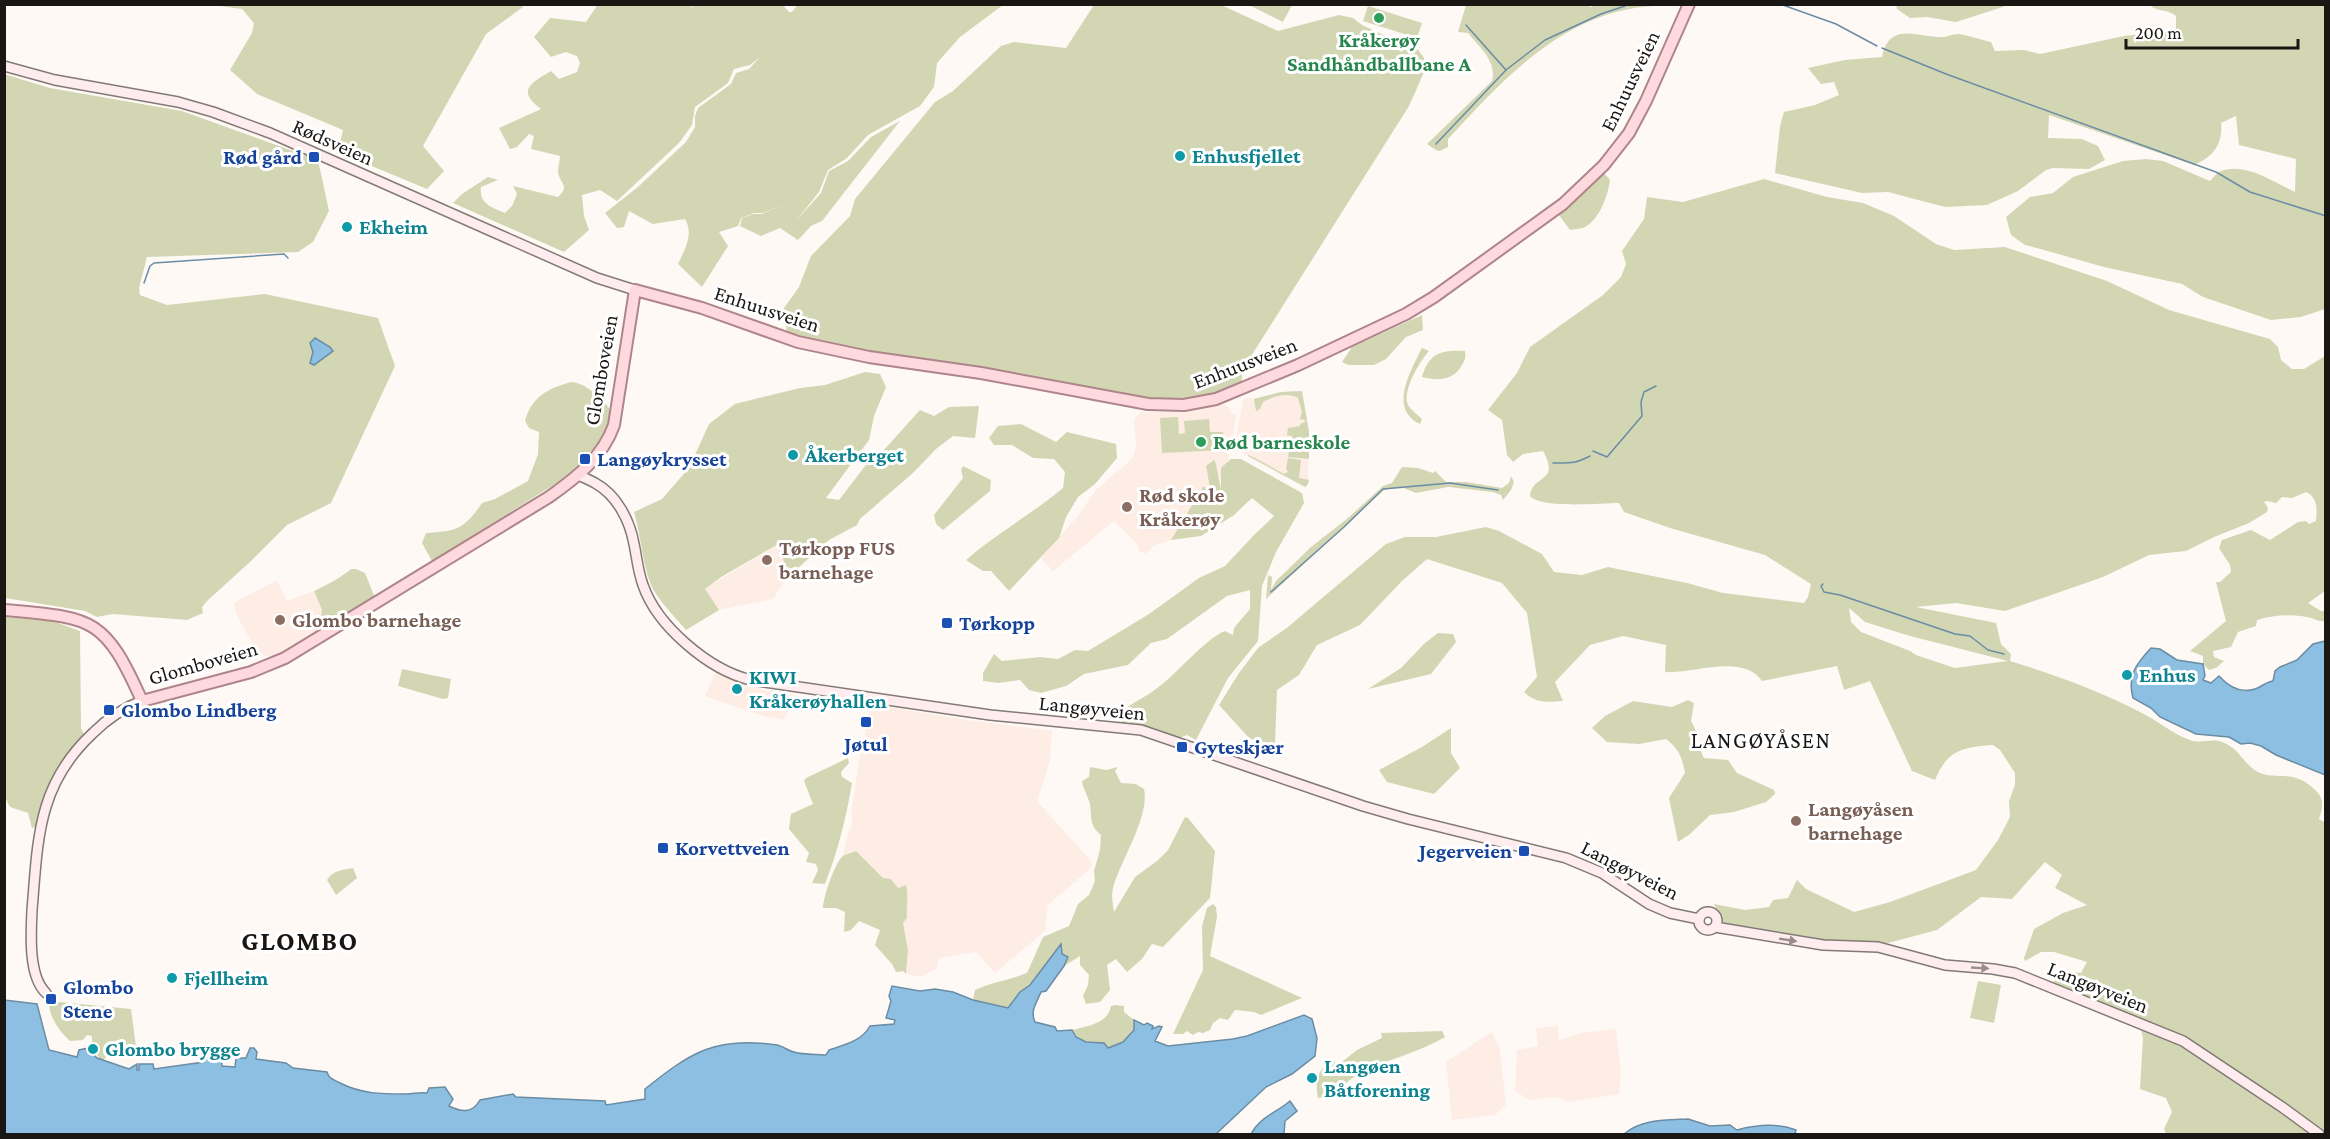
<svg xmlns="http://www.w3.org/2000/svg" width="2330" height="1139" font-family="'Crimson Pro',serif">
  <style>
    .built { fill: #feede4 }
    .green { fill: #d3d6b3; fill-rule: evenodd }
    .water { fill: #8cbfe1; stroke: #6a8ca4; stroke-width: 1.5 }
    .lines { fill: none; stroke-linecap: round; stroke-linejoin: round }
    .stream { stroke: #6a8ca4; stroke-width: 1.5 }
    .secondary-casing { stroke: #827a75; stroke-width: 12 }
    .primary-casing { stroke: #ae858a; stroke-width: 14 }
    .secondary { stroke: #ffecef; stroke-width: 9 }
    .primary { stroke: #fedadf; stroke-width: 10 }
    .oneway { fill: #988c8c }
    .leisure-dot { fill: #2e9e5b; stroke: #fff; stroke-width: 2 }
    .culture-dot { fill: #0f9aa8; stroke: #fff; stroke-width: 2 }
    .transit-dot { fill: #1a4fb4; stroke: #fff; stroke-width: 2 }
    .education-dot { fill: #8d6e63; stroke: #fff; stroke-width: 2 }
    .labels { text-anchor: middle; stroke-width: 6; stroke-linejoin: round; paint-order: stroke }
    .leisure-label { font-size: 21px; font-weight: bold; fill: #27864d; stroke: #fff }
    .street-label { font-size: 21px; fill: #191614; stroke: #fff }
    .culture-label { font-size: 21px; font-weight: bold; fill: #0d838f; stroke: #fff; text-anchor: start }
    .transit-label { font-size: 21px; font-weight: bold; fill: #164399; stroke: #fff; text-anchor: start }
    .education-label { font-size: 21px; font-weight: bold; fill: #785e54; stroke: #fff; text-anchor: start }
    .neighbourhood-label { font-size: 22px; letter-spacing: 1.5px; fill: #191614; stroke: #fff }
    .district-label { font-size: 27px; font-weight: bold; letter-spacing: 1.5px; fill: #191614; stroke: #fff }
  </style>
  <rect width="100%" height="100%" fill="#fff9f6"/>
  <g class="built">
    <polygon points="1302,391 1309,432 1308,484 1305,487 1237,450 1235,447 1243,399 1252,398 1253,399 1281,392"/>
    <polygon points="1225,404 1230,411 1236,415 1232,445 1229,450 1228,463 1221,469 1222,500 1189,512 1171,540 1155,545 1145,554 1139,551 1137,544 1114,521 1053,571 1041,558 1077,517 1096,490 1132,459 1136,447 1134,420 1140,412 1186,412"/>
    <polygon points="780,543 787,578 773,599 719,610 704,589"/>
    <polygon points="277,580 287,601 314,591 322,610 321,618 327,628 279,656 266,656 256,650 237,616 234,605 235,602"/>
    <polygon points="716,671 764,690 795,695 784,720 760,715 705,696"/>
    <polygon points="877,705 968,720 1052,731 1050,761 1037,801 1092,862 1090,869 1048,905 1045,931 995,973 976,952 939,958 937,968 921,977 906,974 908,950 903,923 907,918 905,901 908,892 898,888 891,879 883,878 856,851 842,857 849,830 853,824 851,814 860,755 865,749 863,743 870,710"/>
    <polygon points="1558,1026 1559,1040 1580,1033 1616,1029 1621,1072 1619,1094 1568,1102 1556,1097 1529,1100 1515,1091 1517,1050 1538,1046 1536,1028"/>
    <polygon points="1492,1032 1500,1050 1506,1105 1495,1115 1452,1120 1446,1062"/>
  </g>
  <g class="green">
    <polygon points="521,4 523,7 486,34 423,146 444,171 427,189 338,152 343,130 257,94 230,70 252,33 254,23 242,9 212,5"/>
    <path d="M598 4 692 5V10L693 5 782 4 789 12H792L798 4 1003 5 960 37 937 63 934 87 920 106 868 135 847 158 828 170 819 192 796 221 821 193 829 171 848 161 871 137 900 121 822 221 811 226 798 240 780 228 761 236 740 226 742 218 753 214H762L786 203 763 213H754L741 218 738 226 719 232 728 246 702 287 678 264C685 249 694 234 685 219L653 224 629 211 624 227 617 228 605 213 638 187 686 142 695 127V116L698 108 731 84 736 73 749 69 760 57 750 65 734 69 728 83 695 107 692 125 679 143 617 201 600 190 582 195 584 216 589 230 564 252 453 203 462 194 488 177 498 180 481 187C479 204 491 207 505 213L512 206 517 194 513 186 558 197C571 185 559 184 558 171 558 166 560 161 560 156L531 149 534 136 529 134 517 147 510 149 499 128 541 109C517 91 529 84 551 71L559 79 577 72 580 63 577 56 566 52 551 57 534 37 550 18 586 22Z"/>
    <polygon points="1094,5 1221,5 1278,31 1339,15 1353,18 1362,25 1396,41 1416,47 1424,58 1425,70 1409,106 1243,369 1241,386 1215,397 1161,404 803,340 787,334 784,308 799,287 811,256 850,216 855,199 935,102 953,91 1001,46 1014,42 1066,48"/>
    <polygon points="1249,5 1292,5 1283,22"/>
    <path d="M1584 5 1592 7 1593 4 1653 6C1565 11 1503 79 1448 139V147L1440 151 1436 150 1427 144 1492 81C1497 61 1480 48 1468 33L1458 32 1466 5Z"/>
    <polygon points="1896,5 1896,4 2009,5 1956,22 1927,17 1910,18 1897,9"/>
    <path d="M2150 5H2325V309L2301 317 2271 320 2203 297 2182 284 2104 267 2044 250 2025 245 2011 235 2006 217 2030 197 2053 193 2073 177 2123 161 2146 159 2163 161 2210 181C2213 178 2217 172 2221 171 2246 162 2273 182 2295 192L2296 159 2239 145 2236 116 2221 123C2223 145 2213 157 2194 165L2049 115 2048 138 2082 139 2098 146 2105 160 2089 169 2053 168 2046 170 2018 191 1987 205 1945 207 1888 192 1862 193 1775 173 1780 126 1784 112 1815 105 1839 95 1834 82 1821 84 1808 68 1845 60 1882 57C1889 22 1915 36 1939 37 1946 38 1951 34 1958 34 1969 35 1980 40 1991 42L1995 51 2024 50 2040 54 2124 36 2176 30V16C2168 9 2157 12 2150 5Z"/>
    <polygon points="1368,6 1422,23 1417,38 1363,21"/>
    <polygon points="4,74 50,88 182,111 318,160 329,211 313,242 298,252 147,257 139,288 140,295 167,305 265,294 378,318 395,366 331,503 287,525 251,561 207,601 202,607 203,613 187,620 113,614 97,617 85,611 5,598"/>
    <path d="M1601 174H1605L1610 180C1608 195 1600 219 1585 227 1581 229 1574 229 1570 230L1559 215Z"/>
    <path d="M1764 179 1827 197 1863 203 1894 216 1936 244 1954 250 2005 247 2107 281 2169 310 2270 339 2278 347 2281 360 2292 369H2304L2325 356V591L2308 603 2321 611H2325V621C2318 622 2314 618 2307 617 2291 614 2272 615 2257 620L2256 626 2238 632 2231 647 2213 651 2214 657 2224 661 2216 668 2209 670 2203 664V656L2190 651 2226 621 2216 582H2220L2231 572 2230 565 2219 548 2222 540 2251 530 2270 540 2298 522 2306 521 2309 524 2316 521C2317 510 2318 497 2306 492L2292 498 2282 497 2276 503 2267 501 2264 502 2268 508 2267 512 2249 523 2214 537 2186 551 2149 555 2103 577 2005 611 1956 603 1916 607 1996 623 2001 644 2011 654 2010 661C2056 675 2100 691 2142 713 2158 721 2173 734 2190 740 2199 744 2212 738 2222 742 2238 747 2243 763 2256 771 2273 781 2290 770 2308 784 2323 795 2325 802 2319 819L2326 823 2325 1134H2166L2164 1129 2172 1112 2166 1098 2140 1089 2143 1038 2138 1019 2071 992 2053 982 2068 971 2081 973 2087 962 2054 952H2041L2025 961 2024 958 2034 929 2063 913 2087 905 2055 888 2062 875 2045 862 2012 899 1981 897 1937 930 1888 943H1813L1738 930 1722 921 1714 904 1745 910 1769 907 1773 900 1788 898 1797 880 1806 889 1854 912 1890 902 1976 870 1998 840 2010 817 2009 801 2015 785V773L2000 750 1993 745C1963 747 1947 750 1935 780L1912 771 1870 681 1844 690 1837 666 1762 681C1742 653 1694 674 1665 672L1666 645 1623 636 1590 645 1555 682 1563 701C1547 702 1537 704 1524 692L1537 677 1527 613 1502 583 1427 559 1402 581 1360 625 1317 645 1299 675 1277 690 1275 745 1250 739 1219 705 1239 673 1258 648 1288 627 1386 544 1405 537H1436L1486 527 1499 531 1542 554 1554 572 1582 575 1608 567 1687 583 1723 593 1804 603 1808 597 1811 584 1765 555 1670 528 1624 512 1619 503C1600 503 1542 509 1530 496 1532 474 1561 483 1543 451L1523 454 1513 462 1507 455 1502 420 1488 410 1517 373 1530 347 1603 295 1621 277 1626 264 1622 251 1644 219 1647 197 1683 202ZM1849 608 1865 622 1910 636 2008 661 1955 668 1916 655 1910 651 1861 632 1851 622Z"/>
    <polygon points="1422,315 1423,330 1406,337 1386,359 1374,365 1348,365 1342,362 1352,347"/>
    <path d="M1422 348 1429 351C1420 361 1402 390 1408 405 1411 410 1418 415 1422 419L1420 424C1388 409 1411 370 1422 348Z"/>
    <path d="M1465 351C1466 357 1465 360 1462 365 1453 381 1438 381 1422 377 1429 353 1441 350 1465 351Z"/>
    <path d="M865 372 880 374 886 387 874 416 869 440 826 498 839 500 875 453 883 451 920 410 934 416 949 407 979 406 975 438 953 436 936 449 914 472 860 519 857 525 829 540 787 578 780 543 721 577 705 589 719 610 686 630C676 618 657 599 651 585 642 562 641 536 634 512L662 499 689 468 709 424 735 404 800 388 825 385Z"/>
    <path d="M571 382C586 382 606 402 614 415L606 434 571 474 432 561 422 543 426 533C458 531 464 529 482 503L495 499 528 481 538 454 539 432 529 428 525 421C531 397 549 388 571 382Z"/>
    <path d="M1302 391 1309 432V459L1288 457 1292 436 1287 435 1288 428 1300 426 1301 423H1304L1305 420 1300 419 1302 412 1298 398C1287 392 1273 396 1263 402L1260 409 1256 411 1254 399 1281 392Z"/>
    <polygon points="1178,417 1179,434 1185,433 1184,421 1209,419 1210,432 1223,432 1224,450 1162,453 1160,418"/>
    <path d="M1021 424 1056 442 1067 432 1116 444 1117 458 1095 484 1078 497 1066 517 1059 538 1009 591 991 571H983L966 560C997 533 1032 514 1063 488L1065 472 1054 459 1033 458 1012 445H994L989 438 998 426Z"/>
    <path d="M1248 455C1253 456 1276 470 1284 474L1288 472 1286 469 1288 458 1301 460 1299 478 1309 480 1308 484 1305 487 1248 456Z"/>
    <path d="M1231 459H1241L1302 493 1304 503 1276 552 1262 586 1258 641 1228 678 1196 740 1187 735 1179 738 1123 724 1119 718 1120 713C1131 703 1144 698 1156 689 1176 675 1207 637 1225 631L1233 635 1234 628 1250 609V590L1227 596 1167 639 1151 643 1128 665 1084 674 1066 686 1041 693 1029 690 1020 680 998 683 983 681V673L994 654 1002 661 1040 657 1058 659 1075 650 1088 651 1149 614 1199 578 1225 566 1254 535 1274 516 1252 498 1234 515 1201 536 1171 540 1203 487 1210 488 1206 466 1214 460 1216 464 1221 491V468Z"/>
    <polygon points="963,466 991,480 990,491 943,530 936,524 934,515 963,478 961,470"/>
    <polygon points="1402,467 1418,468 1433,473 1435,471 1446,482 1466,482 1502,488 1509,483 1511,476 1514,482 1511,490 1503,500 1501,495 1493,492 1448,487 1416,493 1401,487 1384,490 1266,599 1268,575 1272,577 1271,590 1276,581 1311,547 1348,518 1383,486 1392,483"/>
    <path d="M351 569H356L365 573 375 598 327 628 321 618 322 610 314 591C325 586 342 577 351 569Z"/>
    <path d="M4 617 53 621 80 631 81 728 84 734C58 765 46 788 36 827L32 828 28 813 10 807 5 797Z"/>
    <polygon points="1438,633 1453,634 1456,642 1431,674 1368,689 1401,668 1425,643"/>
    <polygon points="402,669 451,679 448,698 443,699 398,686"/>
    <path d="M1688 700 1694 703 1691 721C1698 732 1697 745 1704 758L1728 760 1737 773 1774 790 1775 794 1766 802 1734 812 1710 815 1690 834 1678 842 1669 798 1685 773C1682 757 1679 749 1666 739L1639 744 1607 742 1592 728 1605 716 1633 701 1672 707Z"/>
    <polygon points="1451,728 1451,753 1460,768 1434,794 1387,782 1379,770 1422,747"/>
    <path d="M848 758 849 763 841 772 842 777 852 783C846 818 838 851 825 884L812 883 818 870 816 864 806 862 809 853 789 829 791 814 813 804 804 781 806 778Z"/>
    <path d="M1090 767 1106 770 1118 767 1115 771 1121 783 1136 784 1144 789C1150 817 1120 861 1113 888 1111 895 1113 905 1114 912L1135 877 1157 861 1168 850 1185 817 1188 818 1215 851 1210 898 1163 947 1152 944 1142 959 1127 972 1116 959 1107 965 1110 990 1100 1002 1086 1004 1083 996 1088 985 1089 975 1080 965V956L1064 966 1068 958 1062 954 1060 945 1030 985 1020 992 1008 1008 973 1000 975 990C992 982 1010 980 1027 973L1043 937 1069 926 1078 904 1089 895 1095 881 1094 871 1100 850 1101 835C1089 825 1092 818 1090 804 1088 796 1083 789 1082 781L1089 777Z"/>
    <path d="M856 851 883 878 891 879 898 888 906 885C909 895 906 907 907 918L903 923 908 950 906 974 903 971 896 972 892 964 875 945 880 930 859 921 851 930 844 932 845 912 836 908H823C823 898 834 865 842 857 845 854 852 853 856 851Z"/>
    <path d="M353 868 357 878 336 895 327 880C333 870 343 870 353 868Z"/>
    <polygon points="1213,904 1216,907 1217,917 1210,956 1302,998 1261,1015 1254,1012 1235,1010 1228,1020 1220,1018 1213,1023 1210,1030 1203,1033 1198,1032 1193,1035 1187,1031 1183,1034 1173,1034 1203,970 1202,926 1207,908"/>
    <polygon points="1978,981 2001,985 1994,1023 1970,1018"/>
    <path d="M60 1002 131 1009 137 1054 122 1057 110 1054 103 1060 99 1059 92 1043V1036L87 1035 83 1040 70 1041C60 1032 49 1017 49 1003L54 1005Z"/>
    <path d="M1116 1005 1124 1006V1012L1134 1020V1030L1121 1045 1108 1048 1104 1043 1086 1042 1076 1037 1072 1030C1087 1026 1108 1024 1111 1006Z"/>
    <path d="M1442 1031 1445 1037C1417 1054 1385 1059 1357 1075 1338 1086 1344 1095 1318 1098 1315 1081 1317 1070 1332 1060L1338 1065 1357 1050 1382 1038 1381 1033Z"/>
  </g>
  <g class="water">
    <polygon points="315,338 330,347 333,351 314,365 310,363 313,352 310,343"/>
    <path d="M2325 641V775L2276 755 2261 746 2250 743 2241 744 2229 737 2196 734 2160 717 2151 708 2133 698C2127 676 2136 664 2151 648L2160 649 2177 660 2203 664 2205 676 2203 680 2211 683 2219 676C2228 686 2240 694 2255 689 2262 687 2265 682 2273 681L2275 671 2280 667 2297 660 2313 644Z"/>
    <path d="M1061 944 1062 954 1068 957 1064 966 1046 991 1041 992C1036 1004 1030 1011 1035 1022L1055 1027 1057 1031 1072 1030 1076 1037 1086 1042 1104 1043 1108 1048 1123 1042 1134 1030V1020L1144 1025 1147 1023 1153 1026 1152 1029 1159 1026 1162 1027 1155 1041 1168 1046 1233 1039 1247 1036 1304 1015 1312 1019 1317 1038 1315 1056 1292 1074 1266 1087 1216 1134H5V1000L37 1004 49 1050 77 1057 79 1050 88 1048 97 1058 129 1069 137 1064V1070H139V1064H153L154 1069 204 1062 205 1053 221 1052 222 1066 235 1067 236 1058H246L250 1048H254L257 1052 256 1059 286 1063 293 1068 327 1072C329 1079 333 1079 340 1083 362 1094 381 1094 406 1094 414 1094 418 1092 427 1093L429 1088 445 1087 453 1099 449 1106C461 1112 472 1114 480 1100L513 1094 516 1097 605 1101 606 1105 645 1099V1089C691 1052 716 1036 777 1045 783 1046 788 1051 794 1052 804 1055 816 1054 826 1055L829 1050C844 1045 862 1041 870 1026L894 1024 895 1020 886 1018 891 1001 889 996 892 986 920 991 935 989 953 992 973 1000 1008 1008 1020 992 1030 985Z"/>
    <path d="M1290 1101 1297 1111 1285 1121 1284 1134H1251C1260 1117 1276 1113 1290 1101Z"/>
    <path d="M1688 1119 1710 1126 1730 1125 1737 1130C1756 1125 1778 1123 1796 1130L1795 1134H1624C1641 1119 1666 1120 1688 1119Z"/>
  </g>
  <g class="lines">
    <g class="stream">
      <polyline points="1780,4 1836,24 1877,46"/>
      <polyline points="1466,25 1506,70"/>
      <polyline points="1882,48 1946,74 2216,172 2250,192 2326,216"/>
      <polyline points="1436,144 1506,70 1545,40 1601,14 1625,6"/>
      <polyline points="144,283 150,266 154,263 284,254 288,258"/>
      <polyline points="1593,451 1607,457 1642,416 1641,402 1644,392 1656,386"/>
      <path d="M1553 463C1570 463 1575 464 1590 456"/>
      <polyline points="1823,584 1821,586 1824,592 1840,595 1955,634 1970,636 1988,650 2004,654"/>
      <polyline points="1271,592 1344,527 1383,489 1450,483 1498,490"/>
    </g>
    <defs>
      <g id="secondary">
        <polyline points="4,66 55,80 178,102 213,112 270,133 597,278 635,290"/>
        <path d="M579 475C584 478 590 480 595 483 617 495 630 521 634 544 637 558 638 572 643 585 657 626 709 670 751 680L990 715 1141 730 1363 806 1408 819 1566 858 1602 873 1649 904 1670 913 1699 919"/>
        <circle cx="1708" cy="921" r="9"/>
        <polyline points="1715,927 1823,945 1878,947 1945,965 1993,969 2015,973 2183,1041 2282,1107 2319,1134"/>
        <path d="M46 993C28 976 31 933 32 910 38 840 37 785 93 733 107 719 123 708 142 701"/>
      </g>
      <path id="primary" d="M4 610C93 618 104 616 142 701L251 672 285 658 549 497C576 478 603 457 614 425L635 290 702 308 798 342 869 357 981 373 1148 404 1184 405 1216 399 1298 365 1406 314 1434 297 1563 204 1604 165 1629 133 1646 101 1689 4"/>
    </defs>
    <use href="#secondary" class="secondary-casing"/>
    <use href="#primary" class="primary-casing"/>
    <use href="#secondary" class="secondary"/>
    <use href="#primary" class="primary"/>
  </g>
  <defs><path id="oneway-solid" d="M-6-.8H1V-3.2L6.5 0L1 3.2V.8H-6Z" transform="scale(1.5)"/></defs>
  <g class="oneway">
    <use href="#oneway-solid" transform="translate(1788 940) rotate(9)"/>
    <use href="#oneway-solid" transform="translate(1980 968) rotate(3)"/>
  </g>
  <g class="leisure-dot">
    <circle cx="1379" cy="18" r="6"/>
    <circle cx="1201" cy="442" r="6"/>
  </g>
  <g class="culture-dot">
    <circle cx="1180" cy="156" r="6"/>
    <circle cx="347" cy="227" r="6"/>
    <circle cx="793" cy="455" r="6"/>
    <circle cx="2127" cy="675" r="6"/>
    <circle cx="737" cy="689" r="6"/>
    <circle cx="172" cy="978" r="6"/>
    <circle cx="93" cy="1049" r="6"/>
    <circle cx="1312" cy="1078" r="6"/>
  </g>
  <g class="transit-dot">
    <rect x="308" y="151" width="12" height="12" rx="3"/>
    <rect x="579" y="453" width="12" height="12" rx="3"/>
    <rect x="941" y="617" width="12" height="12" rx="3"/>
    <rect x="103" y="704" width="12" height="12" rx="3"/>
    <rect x="860" y="716" width="12" height="12" rx="3"/>
    <rect x="1176" y="741" width="12" height="12" rx="3"/>
    <rect x="657" y="842" width="12" height="12" rx="3"/>
    <rect x="1518" y="845" width="12" height="12" rx="3"/>
    <rect x="45" y="993" width="12" height="12" rx="3"/>
  </g>
  <g class="education-dot">
    <circle cx="1127" cy="507" r="6"/>
    <circle cx="767" cy="560" r="6"/>
    <circle cx="280" cy="620" r="6"/>
    <circle cx="1796" cy="821" r="6"/>
  </g>
  <g class="labels">
    <g class="leisure-label">
      <text x="1379" y="47">Kråkerøy<tspan x="1379" dy="24">Sandhåndballbane A</tspan></text>
      <text x="1213" y="449" text-anchor="start">Rød barneskole</text>
    </g>
    <g class="street-label">
      <text transform="translate(1630 81) rotate(-64)" y="7">Enhuusveien</text>
      <text transform="translate(333 142) rotate(24)" y="7">Rødsveien</text>
      <text transform="translate(767 309) rotate(18)" y="7">Enhuusveien</text>
      <text transform="translate(1245 363) rotate(-21)" y="7">Enhuusveien</text>
      <text transform="translate(601 370) rotate(-80)" y="7">Glomboveien</text>
      <text transform="translate(203 663) rotate(-16)" y="7">Glomboveien</text>
      <text transform="translate(1092 708) rotate(6)" y="7">Langøyveien</text>
      <text transform="translate(1630 870) rotate(27)" y="7">Langøyveien</text>
      <text transform="translate(2098 987) rotate(22)" y="7">Langøyveien</text>
    </g>
    <g class="culture-label">
      <text x="1192" y="163">Enhusfjellet</text>
      <text x="359" y="234">Ekheim</text>
      <text x="805" y="462">Åkerberget</text>
      <text x="2139" y="682">Enhus</text>
      <text x="749" y="684">KIWI<tspan x="749" dy="24">Kråkerøyhallen</tspan></text>
      <text x="184" y="985">Fjellheim</text>
      <text x="105" y="1056">Glombo brygge</text>
      <text x="1324" y="1073">Langøen<tspan x="1324" dy="24">Båtforening</tspan></text>
    </g>
    <g class="transit-label">
      <text x="302" y="164" text-anchor="end">Rød gård</text>
      <text x="597" y="466">Langøykrysset</text>
      <text x="959" y="630">Tørkopp</text>
      <text x="121" y="717">Glombo Lindberg</text>
      <text x="866" y="751" text-anchor="middle">Jøtul</text>
      <text x="1194" y="754">Gyteskjær</text>
      <text x="675" y="855">Korvettveien</text>
      <text x="1512" y="858" text-anchor="end">Jegerveien</text>
      <text x="63" y="994">Glombo<tspan x="63" dy="24">Stene</tspan></text>
    </g>
    <g class="education-label">
      <text x="1139" y="502">Rød skole<tspan x="1139" dy="24">Kråkerøy</tspan></text>
      <text x="779" y="555">Tørkopp FUS<tspan x="779" dy="24">barnehage</tspan></text>
      <text x="292" y="627">Glombo barnehage</text>
      <text x="1808" y="816">Langøyåsen<tspan x="1808" dy="24">barnehage</tspan></text>
    </g>
    <g class="neighbourhood-label">
      <text x="1761" y="748">LANGØYÅSEN</text>
    </g>
    <g class="district-label">
      <text x="300" y="950">GLOMBO</text>
    </g>
  </g>
  <rect width="2330" height="1139" fill="none" stroke="#191614" stroke-width="12"/>
  <path d="M2126 39v9h172v-9" fill="none" stroke="#191614" stroke-width="3"/>
  <text x="2135" y="39" font-size="18" fill="#191614" stroke="#ffffff" stroke-width="4.5" paint-order="stroke">200 m</text>
</svg>
